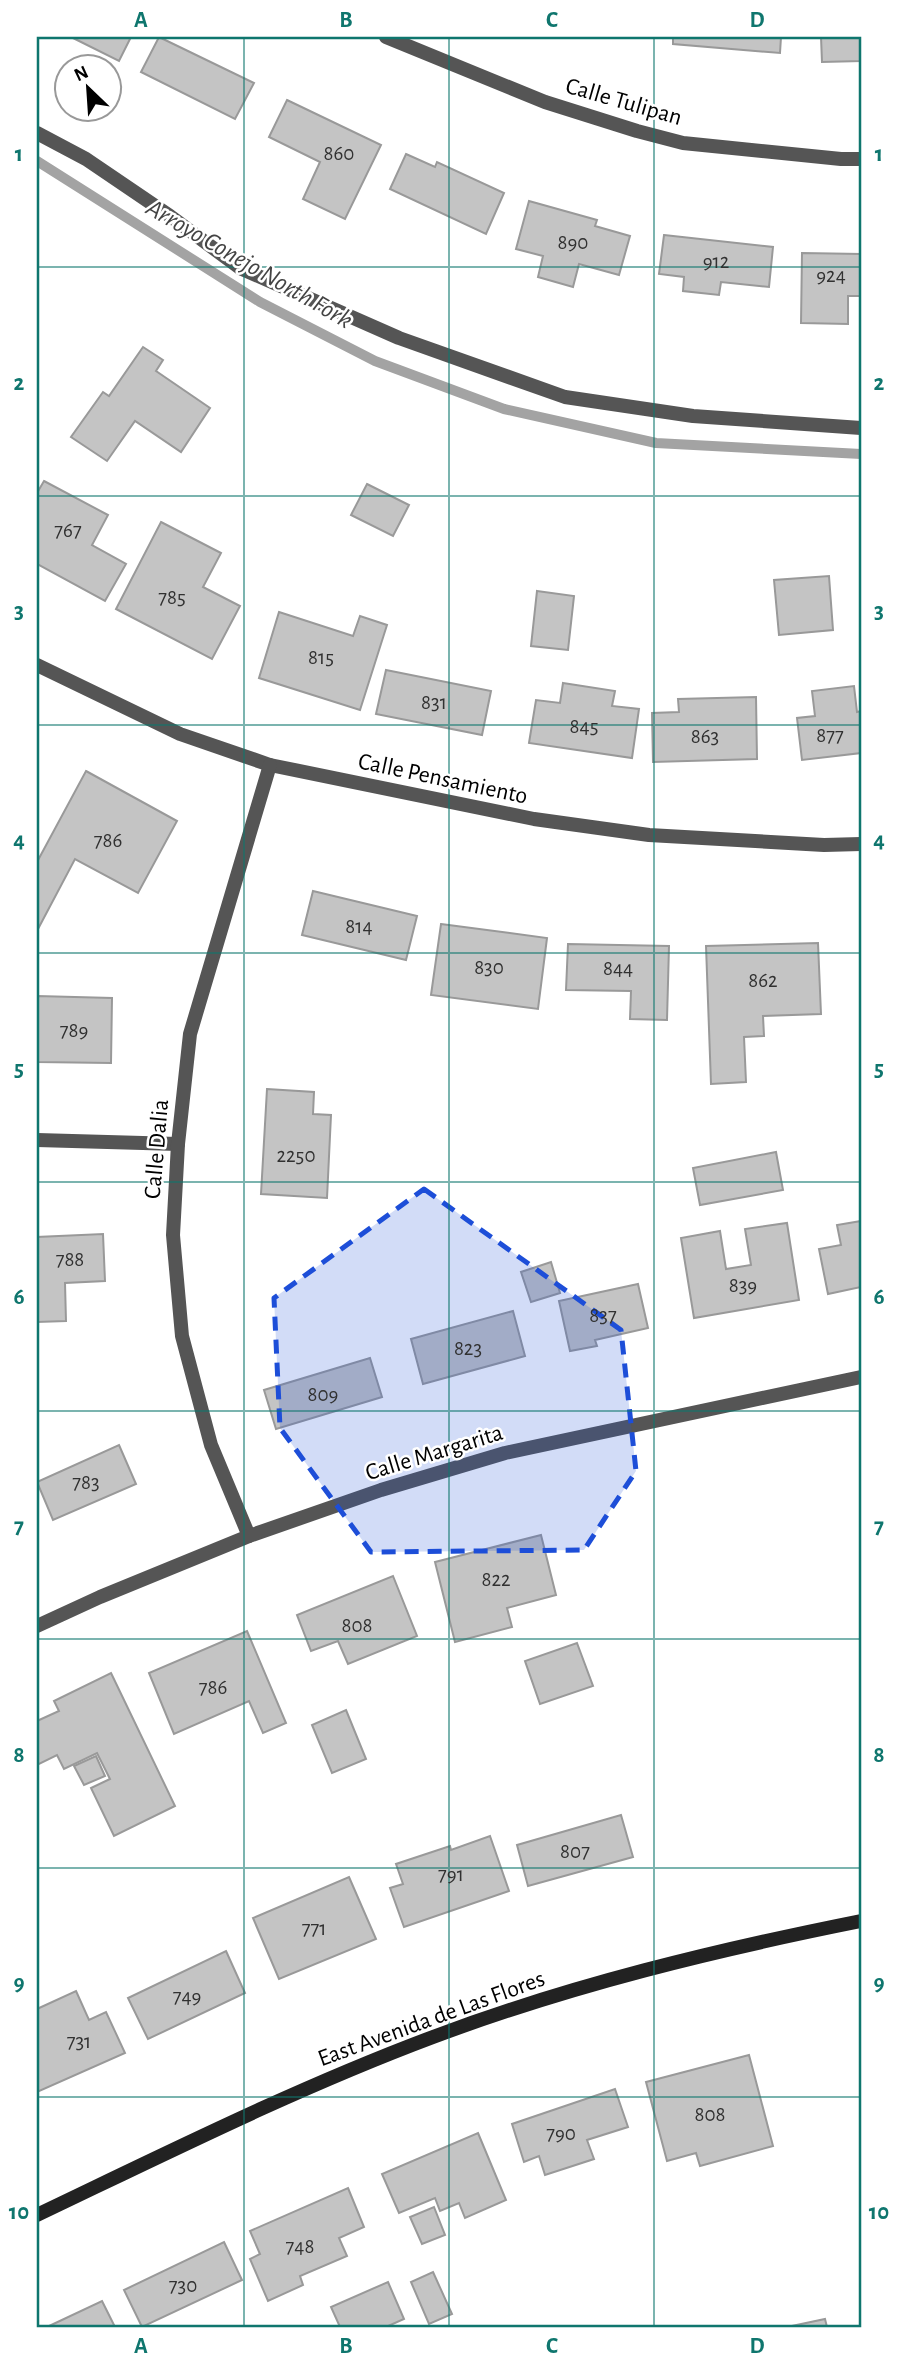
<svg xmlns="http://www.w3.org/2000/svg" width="898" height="2364" font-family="'Alegreya Sans',sans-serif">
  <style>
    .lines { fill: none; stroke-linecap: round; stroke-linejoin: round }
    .stream { stroke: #a3a3a3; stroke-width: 10 }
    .building { fill: #c4c4c4; stroke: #999; stroke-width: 2 }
    .lane { stroke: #555; stroke-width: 14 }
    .street { stroke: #555; stroke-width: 14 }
    .secondary { stroke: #222; stroke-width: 14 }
    .marked { fill: #1d4ed8; fill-opacity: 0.2; stroke: #1d4ed8; stroke-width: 5; stroke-dasharray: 14 9; stroke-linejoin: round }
    .grid { fill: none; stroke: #0f766e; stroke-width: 2; stroke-opacity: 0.55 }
    .labels { text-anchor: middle; stroke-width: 5; stroke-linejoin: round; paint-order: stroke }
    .number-label { font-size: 21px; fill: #313131 }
    .street-label { font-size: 24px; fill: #000; stroke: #fff }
    .water-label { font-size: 26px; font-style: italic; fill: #444; stroke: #fff }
    .neatline { fill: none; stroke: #0f766e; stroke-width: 2.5 }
    .grid-label { font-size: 23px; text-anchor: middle; font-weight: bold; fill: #0f766e }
  </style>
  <rect width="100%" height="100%" fill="#fff"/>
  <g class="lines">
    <polyline class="stream" points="37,161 260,302 375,361 504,409 656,443 861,454"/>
  </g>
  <g class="building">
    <polygon points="71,37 131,37 119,61"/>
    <polygon points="159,37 254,83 235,119 141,72"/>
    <polygon points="673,37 781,37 780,53 673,44"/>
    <polygon points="821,37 861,37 861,61 822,62"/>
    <polygon points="287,100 381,145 345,219 303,199 320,162 269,137"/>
    <polygon points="406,154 435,167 437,162 504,193 486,234 390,189"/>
    <polygon points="529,201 597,220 595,226 630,236 619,275 579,264 573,287 538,277 543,256 516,249"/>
    <polygon points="664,235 773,247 769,287 721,282 719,295 683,291 684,277 659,274"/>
    <polygon points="802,253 861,254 861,296 848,296 848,324 801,323"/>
    <polygon points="143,347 163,360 156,371 210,408 181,452 135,421 107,461 71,437 103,392 109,396"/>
    <polygon points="44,481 108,515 92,545 126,564 105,601 37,564 37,493"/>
    <polygon points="367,484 409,505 393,536 351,515"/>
    <polygon points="161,522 221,553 203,587 240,606 212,659 116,609"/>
    <polygon points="829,576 833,630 779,635 774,580"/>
    <polygon points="537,591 574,596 568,650 531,646"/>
    <polygon points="279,612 353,636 360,616 387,625 360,710 259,678"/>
    <polygon points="386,670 491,691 482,735 376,714"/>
    <polygon points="563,683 615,691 612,706 639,709 632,758 529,743 536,700 560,703"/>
    <polygon points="854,686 857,712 861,711 861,753 802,760 797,718 815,716 812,691"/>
    <polygon points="756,697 757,759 653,762 652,713 679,712 678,699"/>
    <polygon points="86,771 177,821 138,893 75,859 38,929 37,862"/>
    <polygon points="313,891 417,916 406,960 302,935"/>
    <polygon points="441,924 547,938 538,1009 431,995"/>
    <polygon points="818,943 821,1014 763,1016 764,1036 744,1037 746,1082 711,1084 706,946"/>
    <polygon points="568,944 669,946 667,1020 630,1019 631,991 566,990"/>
    <polygon points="37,996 112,998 111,1063 37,1062"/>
    <polygon points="267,1089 314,1092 313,1114 331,1115 327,1198 261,1194"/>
    <polygon points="776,1152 783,1190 700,1205 693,1168"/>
    <polygon points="861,1221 861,1287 828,1294 819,1249 841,1245 837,1225"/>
    <polygon points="787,1223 799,1300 694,1318 681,1238 720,1231 726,1269 751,1265 745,1229"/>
    <polygon points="103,1234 105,1281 65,1283 66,1321 37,1322 37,1237"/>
    <polygon points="551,1262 560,1293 531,1302 521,1272"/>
    <polygon points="638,1284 648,1328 595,1340 597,1346 570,1351 559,1301"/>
    <polygon points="513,1311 525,1356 423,1384 411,1339"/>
    <polygon points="370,1358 382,1397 276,1429 264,1390"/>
    <polygon points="119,1445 136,1484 53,1520 37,1482"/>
    <polygon points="541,1535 556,1595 507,1608 512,1627 455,1642 435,1562"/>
    <polygon points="393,1576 417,1636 348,1664 338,1641 311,1651 297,1615"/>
    <polygon points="247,1631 286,1723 263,1733 249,1701 174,1734 149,1673"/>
    <polygon points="577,1643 593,1686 540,1704 525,1661"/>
    <polygon points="111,1673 175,1806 114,1836 91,1788 110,1779 97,1753 64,1769 57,1755 37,1765 37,1721 59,1711 54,1701"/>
    <polygon points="346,1710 366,1759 332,1773 312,1725"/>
    <polygon points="96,1756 105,1776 84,1785 74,1766"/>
    <polygon points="621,1815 633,1857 528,1886 517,1845"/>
    <polygon points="490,1836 509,1891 404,1927 390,1888 403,1884 396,1864 450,1846 451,1850"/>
    <polygon points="349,1877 376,1939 279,1979 253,1918"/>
    <polygon points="226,1951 245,1993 148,2039 128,1998"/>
    <polygon points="76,1991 89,2020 106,2012 125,2053 37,2092 37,2044 38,2043 37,2009"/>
    <polygon points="749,2055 773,2146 700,2166 696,2153 667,2161 646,2082"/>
    <polygon points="615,2089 628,2127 587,2140 594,2159 545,2175 539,2156 524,2162 512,2124"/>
    <polygon points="478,2133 506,2200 465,2218 459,2203 440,2211 435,2198 399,2213 382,2174"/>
    <polygon points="348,2188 364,2227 339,2238 347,2256 300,2276 303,2285 268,2301 250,2259 260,2254 250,2231"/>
    <polygon points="434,2207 445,2235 422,2244 410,2217"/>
    <polygon points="224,2242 242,2280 142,2327 124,2290"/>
    <polygon points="433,2272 452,2314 429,2324 411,2282"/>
    <polygon points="388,2282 404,2319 386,2327 340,2327 331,2307"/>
    <polygon points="102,2301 115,2327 47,2327"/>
    <polygon points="825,2319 827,2327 787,2327"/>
  </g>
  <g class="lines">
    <polyline class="lane" points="37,133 86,159 170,216 240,268 399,338 565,397 693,416 861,428"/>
    <g class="street">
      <polyline points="386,37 545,102 637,131 683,143 841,159 861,159"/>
      <polyline points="37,665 180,734 270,765 534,819 649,835 824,845 861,844"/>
      <polyline points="37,1140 178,1144"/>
      <polyline points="249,1536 211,1445 182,1336 173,1235 178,1144 190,1034 270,765"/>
      <polyline points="37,1626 100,1597 249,1536 381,1490 505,1453 861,1377"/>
    </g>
    <path class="secondary" d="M37 2215C167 2153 297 2088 433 2037 571 1985 716 1950 861 1921"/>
  </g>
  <path class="marked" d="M424 1189 621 1330 636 1471 584 1550 371 1552 280 1428 274 1298Z"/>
  <path class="grid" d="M244 37V2327M449 37V2327M654 37V2327M37 267H861M37 496H861M37 725H861M37 953H861M37 1182H861M37 1411H861M37 1639H861M37 1868H861M37 2097H861"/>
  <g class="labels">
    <g class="number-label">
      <text x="339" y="160">860</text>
      <text x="573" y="249">890</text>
      <text x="716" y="268">912</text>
      <text x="831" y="282">924</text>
      <text x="68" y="537">767</text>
      <text x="172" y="604">785</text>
      <text x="321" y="664">815</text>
      <text x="434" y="709">831</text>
      <text x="584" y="733">845</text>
      <text x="830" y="742">877</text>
      <text x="705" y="743">863</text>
      <text x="108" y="847">786</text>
      <text x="359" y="933">814</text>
      <text x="489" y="974">830</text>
      <text x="618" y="975">844</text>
      <text x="763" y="987">862</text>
      <text x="74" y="1037">789</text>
      <text x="296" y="1162">2250</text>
      <text x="70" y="1266">788</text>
      <text x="743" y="1292">839</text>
      <text x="603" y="1322">837</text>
      <text x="468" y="1355">823</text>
      <text x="323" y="1401">809</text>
      <text x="86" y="1489">783</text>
      <text x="496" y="1586">822</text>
      <text x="357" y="1632">808</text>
      <text x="213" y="1694">786</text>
      <text x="575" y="1858">807</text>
      <text x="451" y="1881">791</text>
      <text x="314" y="1935">771</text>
      <text x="187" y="2003">749</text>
      <text x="79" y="2048">731</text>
      <text x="710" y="2121">808</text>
      <text x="561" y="2140">790</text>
      <text x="300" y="2253">748</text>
      <text x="183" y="2292">730</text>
    </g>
    <g class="street-label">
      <text transform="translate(624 101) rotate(16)" y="8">Calle Tulipan</text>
      <text transform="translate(443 778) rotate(12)" y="8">Calle Pensamiento</text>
      <text transform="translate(156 1149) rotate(-85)" y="8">Calle Dalia</text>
      <text transform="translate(434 1452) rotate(-17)" y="8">Calle Margarita</text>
      <text transform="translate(431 2018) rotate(-20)" y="8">East Avenida de Las Flores</text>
    </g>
    <g class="water-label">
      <text transform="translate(250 263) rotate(30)" y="9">Arroyo Conejo North Fork</text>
    </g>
  </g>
  <rect width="898" height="2364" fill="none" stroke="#ffffff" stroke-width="77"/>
  <g transform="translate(88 88) rotate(335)"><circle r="33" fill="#ffffff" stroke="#999999" stroke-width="2"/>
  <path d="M0-5L12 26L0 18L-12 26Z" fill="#000000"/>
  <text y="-10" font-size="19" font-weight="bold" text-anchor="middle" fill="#000000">N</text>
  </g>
  <rect x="38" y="38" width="822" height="2288" class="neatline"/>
  <g class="grid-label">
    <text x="141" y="27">A</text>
    <text x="346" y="27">B</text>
    <text x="552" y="27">C</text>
    <text x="757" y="27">D</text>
    <text x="19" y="161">1</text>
    <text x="879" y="161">1</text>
    <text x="19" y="390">2</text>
    <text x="879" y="390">2</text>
    <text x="19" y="618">3</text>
    <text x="879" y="618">3</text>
    <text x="19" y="847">4</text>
    <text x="879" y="847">4</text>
    <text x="19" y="1076">5</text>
    <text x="879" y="1076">5</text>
    <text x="19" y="1304">6</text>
    <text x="879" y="1304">6</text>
    <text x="19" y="1533">7</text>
    <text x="879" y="1533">7</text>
    <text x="19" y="1762">8</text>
    <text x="879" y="1762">8</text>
    <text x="19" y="1990">9</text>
    <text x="879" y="1990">9</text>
    <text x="19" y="2219">10</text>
    <text x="879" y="2219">10</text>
    <text x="141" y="2353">A</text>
    <text x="346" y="2353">B</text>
    <text x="552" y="2353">C</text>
    <text x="757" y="2353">D</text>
  </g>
</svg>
